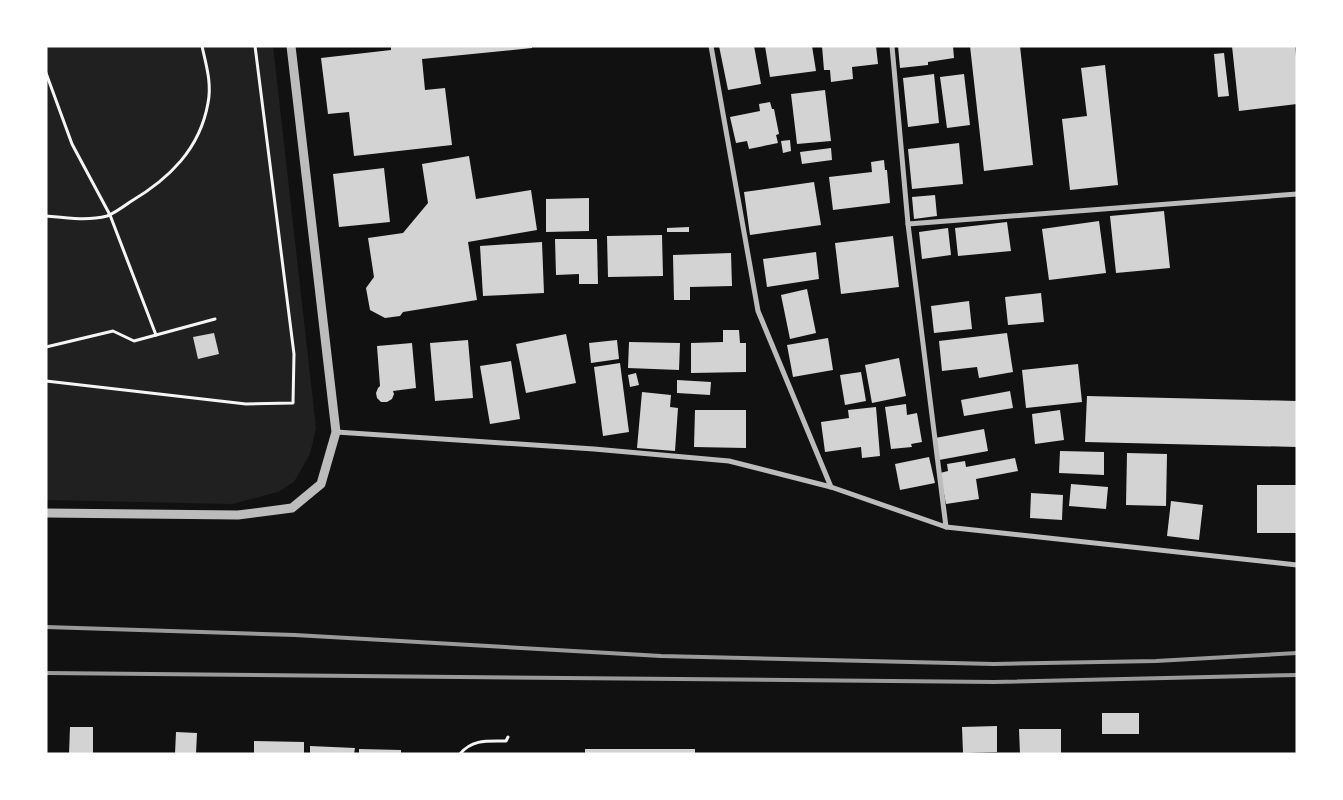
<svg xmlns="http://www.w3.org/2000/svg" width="1343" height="800" font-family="'Archivo Narrow',sans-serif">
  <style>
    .green { fill: #202020 }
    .building { fill: #d3d3d3 }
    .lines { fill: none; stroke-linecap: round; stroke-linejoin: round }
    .path { stroke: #f5f5f5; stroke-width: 3 }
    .minor { stroke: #bcbcbc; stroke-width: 5 }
    .tertiary { stroke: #bcbcbc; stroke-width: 9 }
    .rail { stroke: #9a9a9a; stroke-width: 4 }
  </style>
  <rect width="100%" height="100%" fill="#111"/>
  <polygon class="green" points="46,46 273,46 316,428 310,454 294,482 278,492 232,504 46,500"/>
  <g class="building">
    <polygon points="391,46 532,46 532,48 422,59 425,90 445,88 452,145 354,156 349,112 328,114 321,58 391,50"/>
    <polygon points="719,46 754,46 761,84 728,90"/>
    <polygon points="765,46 812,46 816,71 770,77"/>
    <polygon points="822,46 876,46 878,64 852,67 853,79 831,82 830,70 824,70"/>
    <polygon points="898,46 953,46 954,58 928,62 928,65 900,68"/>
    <polygon points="970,46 1020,46 1033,165 984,171"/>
    <polygon points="1232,46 1295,46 1297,66 1297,104 1239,111"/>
    <polygon points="1224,53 1229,96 1218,97 1214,54"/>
    <polygon points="1105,65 1118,185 1070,190 1062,119 1087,116 1081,68"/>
    <polygon points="934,74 939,123 908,127 903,78"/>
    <polygon points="964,74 970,125 947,128 940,77"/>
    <polygon points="825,90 831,141 797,144 791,94"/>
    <polygon points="770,102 772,109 774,109 779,134 776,135 778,143 749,149 747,141 736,143 730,117 760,111 759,104"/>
    <polygon points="790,140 791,151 783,153 781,141"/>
    <polygon points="959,143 963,184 912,189 908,149"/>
    <polygon points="831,148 832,160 802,164 800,152"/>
    <polygon points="469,156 476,199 531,190 537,230 468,242 477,300 403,312 400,316 385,318 370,310 366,288 374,277 368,238 403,233 428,203 422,164"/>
    <polygon points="884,160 885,170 887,170 890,203 833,210 829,177 872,172 871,162"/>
    <polygon points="384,168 390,222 339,227 333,174"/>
    <polygon points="814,182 821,225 750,235 744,192"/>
    <polygon points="935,195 937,216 914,219 912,197"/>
    <polygon points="589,198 589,231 546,232 546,199"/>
    <polygon points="1164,211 1170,268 1116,273 1110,216"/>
    <polygon points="1099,221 1106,273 1049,280 1042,229"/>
    <polygon points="1007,222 1011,251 958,256 955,228"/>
    <polygon points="689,227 689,232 667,232 667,228"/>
    <polygon points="948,228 951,255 922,259 919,232"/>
    <polygon points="662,235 663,276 608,277 607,236"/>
    <polygon points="893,236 899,287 841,294 835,243"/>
    <polygon points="555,239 597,239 598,284 579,284 579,274 556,275"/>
    <polygon points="542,242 544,293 483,296 480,246"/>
    <polygon points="816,252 819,279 767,287 763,259"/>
    <polygon points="731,253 732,286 690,287 690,300 674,300 673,255"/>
    <polygon points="807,289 816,333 790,339 781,295"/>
    <polygon points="1041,293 1044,322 1008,325 1005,297"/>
    <polygon points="969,301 972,329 934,333 931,306"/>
    <polygon points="723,330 739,330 740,343 746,343 746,372 691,373 691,343 723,342"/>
    <polygon points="214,333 219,354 198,359 193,337"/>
    <polygon points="1007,333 1013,372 979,378 977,367 942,371 939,341"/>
    <polygon points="566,334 576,383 526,393 516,344"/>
    <polygon points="828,338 833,370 793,377 787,345"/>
    <polygon points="468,340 473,398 435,401 430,343"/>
    <polygon points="617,340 619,359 591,363 589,343"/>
    <polygon points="629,342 680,343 679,370 628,368"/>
    <polygon points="412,343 416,388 393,391 394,394 392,399 387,402 381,402 377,398 376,393 378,388 380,386 377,346"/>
    <polygon points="899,358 906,396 872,403 865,365"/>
    <polygon points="511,361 520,419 490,424 480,366"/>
    <polygon points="620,363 629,432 603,436 594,367"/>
    <polygon points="1078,364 1082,402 1026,408 1022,370"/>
    <polygon points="861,372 866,401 845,405 840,375"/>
    <polygon points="636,373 639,385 630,387 628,375"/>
    <polygon points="677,380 711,382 710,395 677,393"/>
    <polygon points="1010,391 1013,408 964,416 961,400"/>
    <polygon points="642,392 671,395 670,407 678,408 675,451 637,448"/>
    <polygon points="1087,396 1297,401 1297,447 1085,442"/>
    <polygon points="906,404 907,415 917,413 922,442 911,444 912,447 891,449 885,407"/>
    <polygon points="876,407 880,456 862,458 861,447 825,452 821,422 849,418 848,410"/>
    <polygon points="695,410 746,410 746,448 694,447"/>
    <polygon points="1060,410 1064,440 1035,444 1032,414"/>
    <polygon points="984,429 988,451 939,460 935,438"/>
    <polygon points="1060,451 1104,452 1104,475 1059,473"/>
    <polygon points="1127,453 1167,454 1166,506 1126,505"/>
    <polygon points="929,457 935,483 900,490 895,464"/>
    <polygon points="1015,458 1018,471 976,479 979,499 946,504 940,473 948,471 947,464 965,461 966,467"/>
    <polygon points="1071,484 1108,487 1106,509 1069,506"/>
    <rect x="1257" y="485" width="40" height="48"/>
    <polygon points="1031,493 1063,495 1062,520 1030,518"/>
    <polygon points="1171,501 1203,505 1199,540 1167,536"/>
    <rect x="1102" y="713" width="37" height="21"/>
    <polygon points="997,726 997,752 963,753 962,727"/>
    <polygon points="70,727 93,727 93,754 69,754"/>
    <polygon points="1019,729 1061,729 1061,754 1020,754"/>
    <polygon points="176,732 197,733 196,754 175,754"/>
    <polygon points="254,741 304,742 304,754 254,754"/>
    <polygon points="310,746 355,748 354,754 310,754"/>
    <polygon points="359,749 401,750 401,754 359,754"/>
    <rect x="585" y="749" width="110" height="5"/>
  </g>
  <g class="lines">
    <g class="path">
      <polyline points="46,73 72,144 110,215 156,335"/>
      <path d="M46 216C66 218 88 221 107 216 115 213 123 207 130 202 169 179 200 149 208 103 212 83 206 65 202 46"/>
      <polyline points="46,347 113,331 134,341 215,319"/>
      <polyline points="46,381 246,404 293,403 294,354 255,46"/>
      <path d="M460 754C472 739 488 741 506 741L508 737"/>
    </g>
    <g class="minor">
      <polyline points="711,46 758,311 831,487"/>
      <polyline points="892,46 908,224 946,527"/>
      <polyline points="908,224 1297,194"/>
      <polyline points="336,432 594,449 729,461 831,487 946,527 1297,565"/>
    </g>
    <polyline class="tertiary" points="46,513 238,515 292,508 321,484 336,432 291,46"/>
    <g class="rail">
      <polyline points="46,627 295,635 661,656 994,664 1156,661 1297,653"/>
      <polyline points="46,673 994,682 1297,675"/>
    </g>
  </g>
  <rect width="1343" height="800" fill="none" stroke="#ffffff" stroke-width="95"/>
</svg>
